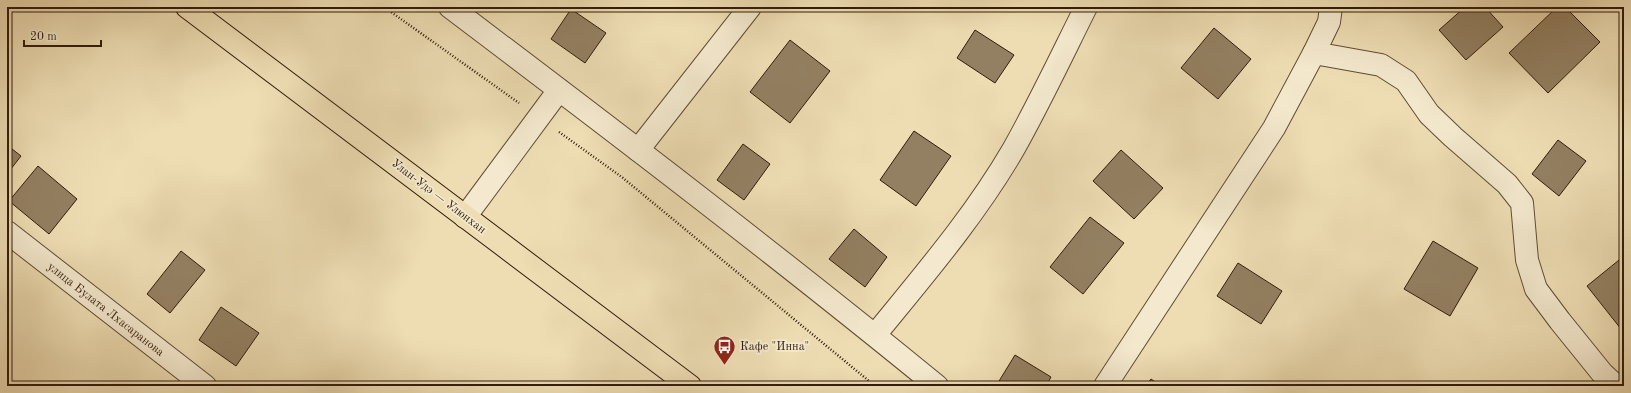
<svg xmlns="http://www.w3.org/2000/svg" width="1631" height="393" font-family="'Old Standard TT',serif">
  <style>
    .building { fill: #938062; stroke: #301c0b }
    .lines { fill: none; stroke-linecap: round; stroke-linejoin: round }
    .minor-casing { stroke: #604c35; stroke-width: 24 }
    .major-casing { stroke: #301c0b; stroke-width: 24 }
    .path { stroke: #301c0b; stroke-width: 2.5; stroke-dasharray: 1 2; stroke-linecap: butt }
    .minor { stroke: #f4e9ce; stroke-width: 22 }
    .major { stroke: #eeddb3; stroke-width: 22 }
    .labels { text-anchor: middle; stroke-width: 3.5; stroke-linejoin: round; paint-order: stroke }
    .street-label { font-size: 12px; fill: #301c0b; stroke: #f4e9ce }
    .poi-label { font-size: 12px; fill: #301c0b; stroke: #f4e9ce; text-anchor: start }
  </style>
  <rect width="100%" height="100%" fill="#eeddb3"/>
  <filter id="stains"><feTurbulence type="fractalNoise" baseFrequency=".005" numOctaves="4"/><feColorMatrix values="0 0 0 0 .2 0 0 0 0 .09 0 0 0 0 .02 0 0 0 .5 -.17"/></filter>
  <radialGradient id="worn" r=".72"><stop offset=".6" stop-color="#630" stop-opacity="0"/><stop offset="1" stop-color="#630" stop-opacity=".3"/></radialGradient>
  <g class="building">
    <polygon points="1465,7 1485,7 1503,27 1466,60 1439,30"/>
    <polygon points="1557,7 1565,7 1600,42 1548,93 1509,53"/>
    <polygon points="571,9 606,33 585,63 551,39"/>
    <polygon points="1214,28 1251,59 1218,99 1181,68"/>
    <polygon points="975,30 1014,55 995,83 957,58"/>
    <polygon points="790,40 830,71 790,123 750,92"/>
    <polygon points="914,131 951,156 916,206 880,180"/>
    <polygon points="1558,140 1586,161 1559,196 1532,174"/>
    <polygon points="743,144 770,164 744,200 717,180"/>
    <polygon points="7,145 21,156 7,174"/>
    <polygon points="1121,150 1163,188 1134,219 1093,181"/>
    <polygon points="38,166 77,199 49,234 9,201"/>
    <polygon points="1090,217 1124,243 1083,294 1050,267"/>
    <polygon points="854,229 887,257 865,287 829,259"/>
    <polygon points="1433,241 1478,268 1450,316 1404,289"/>
    <polygon points="181,251 205,270 170,313 147,294"/>
    <polygon points="1624,256 1624,326 1621,329 1587,286"/>
    <polygon points="1238,263 1282,291 1261,324 1217,296"/>
    <polygon points="221,307 259,333 236,366 199,340"/>
    <polygon points="1015,355 1051,377 1046,386 996,386"/>
    <polygon points="1151,379 1161,386 1146,386"/>
  </g>
  <g class="lines">
    <defs>
      <g id="minor">
        <path d="M450 7C614 131 778 256 937 386"/>
        <polyline points="1331,7 1329,22 1314,53 1381,65 1406,81 1429,114 1453,137 1507,184 1522,203 1527,260 1536,289 1560,321 1602,373 1616,386"/>
        <polyline points="638,150 750,7"/>
        <polyline points="465,217 559,90"/>
        <polyline points="7,232 205,386"/>
        <path d="M875 335C923 276 974 217 1013 150 1039 104 1062 55 1086 7"/>
        <polyline points="1105,386 1274,128 1314,53"/>
      </g>
      <polyline id="major" points="187,7 690,386"/>
    </defs>
    <use href="#minor" class="minor-casing"/>
    <use href="#major" class="major-casing"/>
    <g class="path">
      <polyline points="384,7 519,103"/>
      <polyline points="559,132 623,178 875,386"/>
    </g>
    <use href="#minor" class="minor"/>
    <use href="#major" class="major"/>
  </g>
  <defs>
    <symbol id="bus-pin" viewBox="-11 -11 22 30"><path d="M0 17L-7.5 6A9.5 9.5 0 1 1 7.5 6Z" fill="#8f2418" stroke="#f4e9ce"/><path d="M-5-6H5V4H4V6H2V4H-2V6H-4V4H-5ZM-3.5-4V0h7V-4ZM-3.5 1.2v1.5H-2V1.2ZM2 1.2v1.5H3.5V1.2Z" fill="#fff"/></symbol>
  </defs>
  <g fill-rule="evenodd">
    <use href="#bus-pin" x="712" y="334" width="25" height="34"/>
  </g>
  <g class="labels">
    <g class="street-label">
      <text transform="translate(439 196) rotate(37)" y="4">Улан-Удэ — Улюнхан</text>
      <text transform="translate(106 309) rotate(38)" y="4">улица Булата Лхасаранова</text>
    </g>
    <g class="poi-label">
      <text x="740" y="350">Кафе "Инна"</text>
    </g>
  </g>
  <rect width="1631" height="393" fill="none" stroke="#eeddb3" stroke-width="24"/>
  <rect x="8" y="8" width="1615" height="377" fill="none" stroke="#301c0b" stroke-width="2"/>
  <rect x="12" y="12" width="1607" height="369" fill="none" stroke="#301c0b"/>
  <path d="M24 40v6h77v-6" fill="none" stroke="#301c0b" stroke-width="2"/>
  <text x="30" y="40" font-size="12" fill="#301c0b" stroke="#f4e9ce" stroke-width="3" paint-order="stroke">20 m</text>
  <rect width="100%" height="100%" filter="url(#stains)"/>
  <rect width="100%" height="100%" fill="url(#worn)"/>
</svg>
